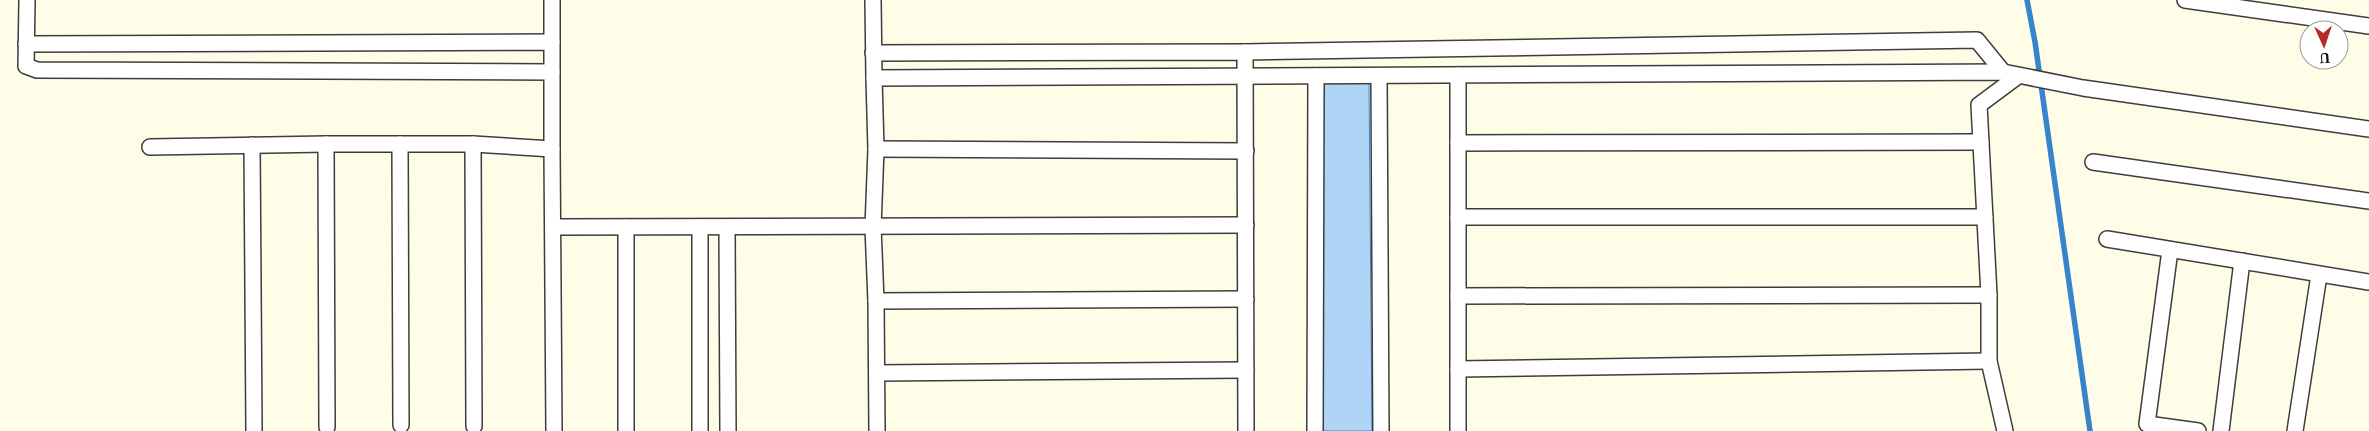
<svg xmlns="http://www.w3.org/2000/svg" width="2369" height="431" font-family="'Noto Serif',serif">
  <style>
    .water { fill: #aed5f5; stroke: #3685cb }
    .lines { fill: none; stroke-linecap: round; stroke-linejoin: round }
    .stream { stroke: #3685cb; stroke-width: 5.5 }
    .street-casing { stroke: #3d3d3d; stroke-width: 18 }
    .street { stroke: #fff; stroke-width: 15 }
  </style>
  <rect width="100%" height="100%" fill="#fffce8"/>
  <polygon class="water" points="1323,82 1369,82 1372,431 1322,431"/>
  <g class="lines">
    <polyline class="stream" points="2027,0 2035,42 2090,431"/>
    <defs>
      <g id="street">
        <polyline points="27,0 26,66 37,70 552,72 552,149"/>
        <polyline points="552,0 552,42"/>
        <polyline points="873,0 874,78"/>
        <polyline points="2185,0 2369,26"/>
        <polyline points="26,44 552,42 552,72"/>
        <polyline points="1245,52 1977,40 2003,72"/>
        <polyline points="873,53 1245,52 1246,431"/>
        <polyline points="1458,75 1458,431"/>
        <polyline points="1379,76 1381,431"/>
        <polyline points="1458,143 1981,142"/>
        <polyline points="400,144 401,425"/>
        <polyline points="473,144 474,426"/>
        <polyline points="252,145 254,430"/>
        <polyline points="150,147 326,144"/>
        <polyline points="876,149 1246,151"/>
        <polyline points="2093,162 2369,201"/>
        <polyline points="1458,217 1985,217"/>
        <polyline points="553,227 1246,225"/>
        <polyline points="727,228 728,431"/>
        <polyline points="2107,239 2369,282"/>
        <polyline points="2170,250 2147,424 2198,431"/>
        <polyline points="1458,296 1989,295"/>
        <polyline points="876,301 1246,299"/>
        <polyline points="1458,369 1989,361"/>
        <polyline points="877,373 1246,370"/>
        <polyline points="327,427 326,144 473,144 552,149 554,431"/>
        <polyline points="626,431 626,227"/>
        <polyline points="700,431 700,227"/>
        <polyline points="877,431 876,301 873,227 876,149 874,78 2003,72 2083,88 2369,129"/>
        <polyline points="1315,431 1316,76"/>
        <polyline points="2005,431 1989,361 1989,295 1979,105 2018,76"/>
        <polyline points="2221,431 2242,261"/>
        <polyline points="2295,431 2319,275"/>
      </g>
    </defs>
    <use href="#street" class="street-casing"/>
    <use href="#street" class="street"/>
  </g>
  <g transform="translate(2324 45) rotate(177)"><circle r="24" fill="#ffffff" stroke="#9d9d9d"/>
  <path d="M0-4L9 19L0 12L-9 19Z" fill="#b72926"/>
  <text y="-8" font-size="14" font-weight="bold" text-anchor="middle" fill="#0a0a0a">U</text>
  </g>
</svg>
